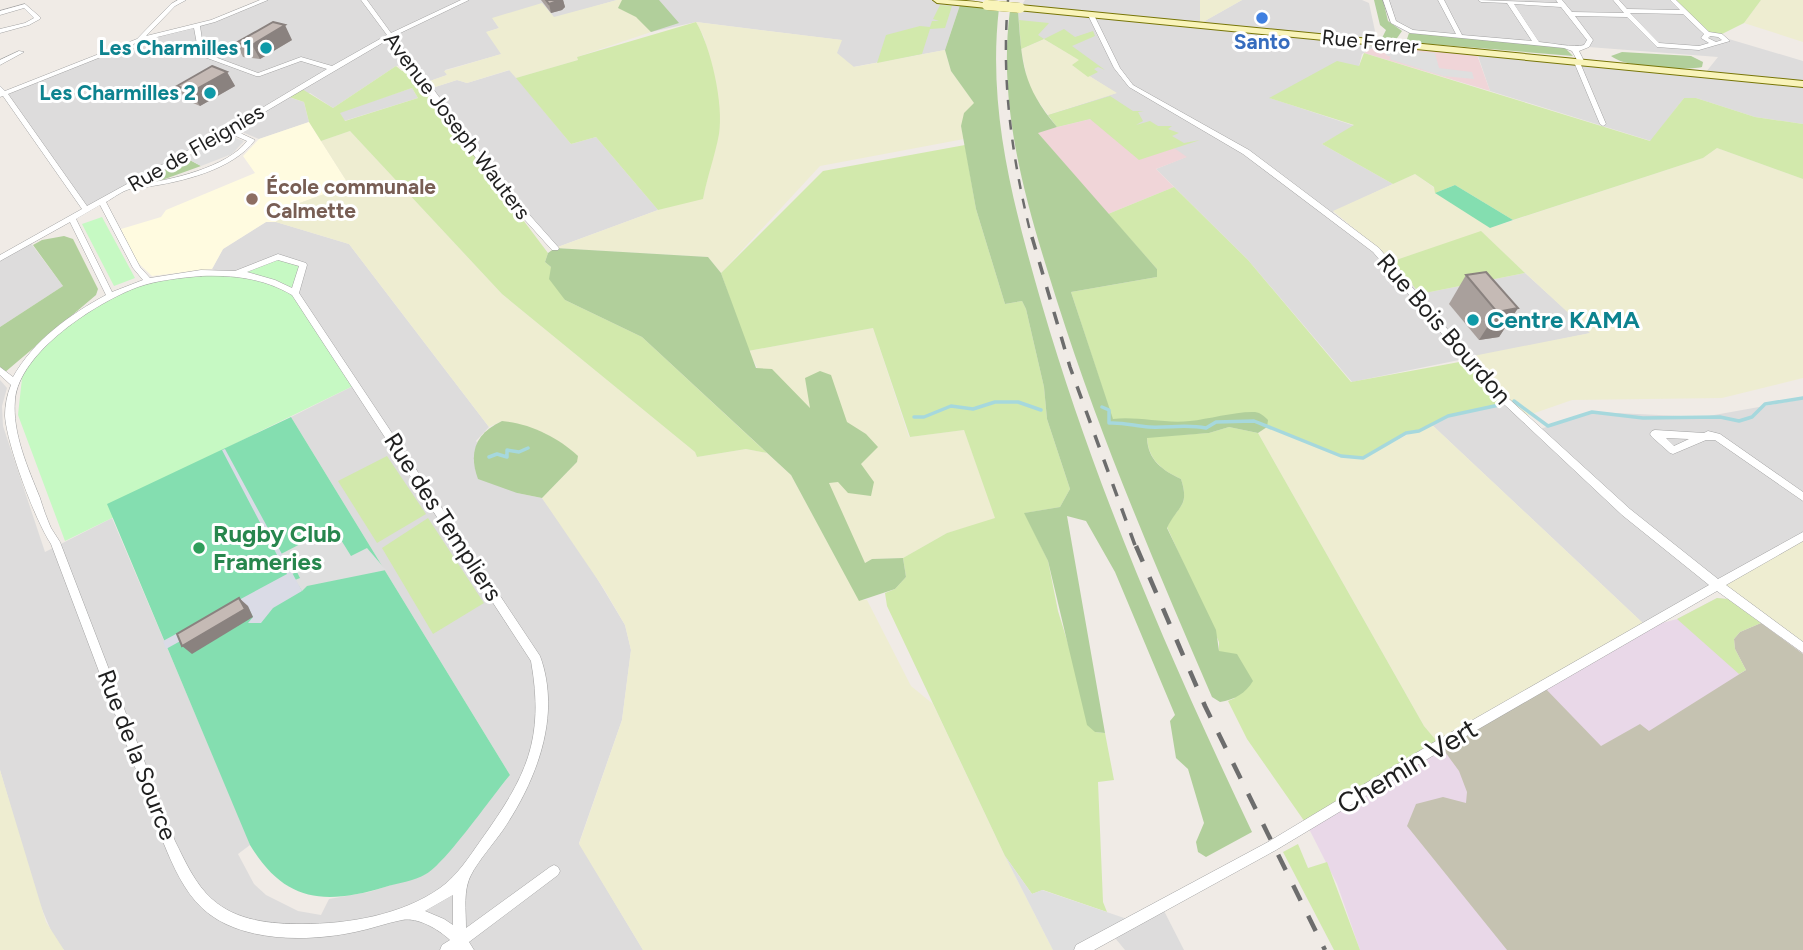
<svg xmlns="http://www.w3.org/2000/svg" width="1803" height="950" font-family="Figtree,sans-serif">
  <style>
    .residential { fill: #dddcdc }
    .commercial { fill: #f0d5d8 }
    .industrial { fill: #e9d8e8 }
    .education { fill: #fffbe0 }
    .construction { fill: #c5c2b1 }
    .farmland { fill: #eeedd1 }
    .grass { fill: #d2e9ac; fill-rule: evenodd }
    .forest { fill: #b1cf9b }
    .park { fill: #c6f9c3 }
    .pitch { fill: #84deb0 }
    .parking { fill: #dfdfdf }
    .plaza { fill: #dadbe6 }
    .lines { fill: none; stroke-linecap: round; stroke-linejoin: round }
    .stream { stroke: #a6d8dd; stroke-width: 3.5 }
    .street-casing { stroke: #a3a3a3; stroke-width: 1 }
    .secondary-casing { stroke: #777506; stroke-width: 2 }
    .street { fill: #fff; fill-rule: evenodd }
    .secondary { fill: #f9f4ba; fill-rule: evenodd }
    .rail-far2 { stroke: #6d6d6d; stroke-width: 2.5; stroke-dasharray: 10 10; stroke-linecap: butt }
    .rail-far1 { stroke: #6d6d6d; stroke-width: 3.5; stroke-dasharray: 13 13; stroke-linecap: butt }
    .rail { stroke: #6d6d6d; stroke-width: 4.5; stroke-dasharray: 17 17; stroke-linecap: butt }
    .secondary-bridge-casing { stroke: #777506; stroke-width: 10; stroke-linecap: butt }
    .secondary-bridge { stroke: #f9f4ba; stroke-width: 10 }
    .wall { fill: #a9a09c }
    .shaded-wall { fill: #8a827f }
    .building { fill: #c5bab5; stroke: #8a827f; stroke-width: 2 }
    .shop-dot { fill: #3f7fe0; stroke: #fff; stroke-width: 2.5 }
    .culture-dot { fill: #0f9aa8; stroke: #fff; stroke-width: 2.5 }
    .education-dot { fill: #8d6e63; stroke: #fff; stroke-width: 2.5 }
    .leisure-dot { fill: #2e9e5b; stroke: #fff; stroke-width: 2.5 }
    .labels { text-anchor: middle; stroke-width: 6; stroke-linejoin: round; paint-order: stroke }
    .far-shop-label { font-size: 21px; font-weight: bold; fill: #366cbe; stroke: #fff }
    .far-street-label { font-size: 21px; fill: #1f1f1f; stroke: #fff }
    .far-culture-label { font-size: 21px; font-weight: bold; fill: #0d838f; stroke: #fff; text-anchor: end }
    .far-education-label { font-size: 21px; font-weight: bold; fill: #785e54; stroke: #fff; text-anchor: start }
    .culture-label { font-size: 24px; font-weight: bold; fill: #0d838f; stroke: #fff; text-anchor: start }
    .street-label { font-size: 24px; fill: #1f1f1f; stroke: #fff }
    .leisure-label { font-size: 24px; font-weight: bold; fill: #27864d; stroke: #fff; text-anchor: start }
    .near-street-label { font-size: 28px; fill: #1f1f1f; stroke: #fff }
  </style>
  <rect width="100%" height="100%" fill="#f0ebe6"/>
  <g class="residential">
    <polygon points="265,0 617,0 554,18 493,19 499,28 487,32 502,54 445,70 447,75 424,83 409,64 396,66 333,108 310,93 285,96 304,102 309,122 259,139 232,128 86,210 6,94 139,40 184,30"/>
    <polygon points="628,0 948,0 949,3 960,5 945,50 853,67 836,53 841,40 696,22 651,32"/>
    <polygon points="1025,0 1200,0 1200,21 1203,22 1242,0 1362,0 1369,3 1378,45 1362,54 1359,66 1270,98 1355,126 1322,144 1393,184 1333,212 1393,261 1420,294 1525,273 1591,333 1352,382 1248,260 1156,169 1186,157 1090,119 1057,127 1048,115 1116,93 1072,65 1079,60 1044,39 1021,49 1018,11"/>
    <polygon points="1383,0 1673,0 1712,34 1803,61 1803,124 1755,117 1696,98 1684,98 1651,141 1490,91 1476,50 1706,72 1718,57 1409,33 1391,25"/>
    <polygon points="510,70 571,144 596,137 658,210 555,248 546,240 429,89 457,80 467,83"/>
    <polygon points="412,88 418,98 344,121 339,112"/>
    <polygon points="266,222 276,222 349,244 489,427 476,441 517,493 542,498 583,555 625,625 631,650 622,720 579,843 643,950 64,950 55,940 36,895 0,770 0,380 7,388 2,406 3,426 45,552 112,518 245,831 250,845 238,854 254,884 266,895 298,911 321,915 329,899 369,892 426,874 443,858 510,775 291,417 355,385 221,272 212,269 223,249"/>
    <polygon points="30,242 63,286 0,327 0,258"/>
    <polygon points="1803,399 1803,536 1647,627 1430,423 1448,416 1508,403 1537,430 1593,412 1703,417"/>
    <polygon points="1161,905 1184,950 1125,950 1111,933"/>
  </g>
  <g class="commercial">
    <polygon points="1378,45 1476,52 1490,91 1364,53"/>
    <polygon points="1090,119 1174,148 1187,157 1156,169 1174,187 1108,214 1037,132"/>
  </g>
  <polygon class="industrial" points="1717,598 1728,599 1803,654 1803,950 1360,950 1337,884 1307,825 1647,627 1677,619"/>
  <polygon class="education" points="309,122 349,185 286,208 276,222 266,222 223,249 212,269 152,276 135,260 121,229 161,217 166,210 255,173 243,156 259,139"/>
  <polygon class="construction" points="1761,623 1803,654 1803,950 1507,950 1407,826 1416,804 1443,797 1466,803 1467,792 1459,771 1440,745 1543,686 1601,746 1640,724 1649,731 1746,670 1735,649 1734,639 1740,632"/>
  <g class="farmland">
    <polygon points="617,0 628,0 651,32 577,57 578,60 516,78 509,70 467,83 457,80 429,89 424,83 447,75 444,71 501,54 486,32 499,28 492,18 542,3 554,17"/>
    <polygon points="1200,0 1242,0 1203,22 1200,22"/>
    <polygon points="1761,0 1803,0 1803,42 1744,23"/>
    <polygon points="696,22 842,40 837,53 854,67 945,50 951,71 975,104 961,126 964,139 820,166 721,273 708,257 555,248 658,210 703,198 720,121 712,72 704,37"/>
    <polygon points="1044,39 1080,60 1073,66 1117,93 1048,115 1029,88 1021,49"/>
    <polygon points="350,131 502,294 695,452 697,457 746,449 767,453 791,475 859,600 867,600 911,686 933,704 1005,856 1053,950 643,950 579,844 622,720 631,650 625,625 604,589 542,498 577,462 502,421 489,427 349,244 276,222 286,208 349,185 321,141"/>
    <polygon points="1717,148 1803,179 1803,378 1722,398 1572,400 1523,417 1470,360 1473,356 1590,333 1481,232 1393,261 1333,211 1415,174 1490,228 1703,158"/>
    <polygon points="873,328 909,437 964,430 996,519 947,533 903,558 872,559 865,563 748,351"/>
    <polygon points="1430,423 1647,627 1440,745 1424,726 1258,433 1267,427 1341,456 1363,458"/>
    <polygon points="1803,536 1803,648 1719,586"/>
    <polygon points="0,770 46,922 64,950 0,950"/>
  </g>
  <g class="grass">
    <polygon points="1673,0 1761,0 1744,23 1720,35 1700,30"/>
    <polygon points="940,5 952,6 945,28 930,29 922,54 877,63 886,35 920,26 930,27 932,21 939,21 933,19"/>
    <polygon points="1019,20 1049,23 1038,35 1044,39 1064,29 1075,37 1093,31 1095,36 1072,46 1105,70 1098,67 1094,69 1098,72 1088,77 1072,65 1079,60 1044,39 1021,49"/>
    <path d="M696 22C711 47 724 105 719 134 715 156 707 177 703 199L658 210 596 137 571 144 516 78 578 60 577 57Z"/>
    <polygon points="1364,53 1650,141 1684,98 1696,98 1755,117 1803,124 1803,179 1717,148 1703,158 1513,220 1455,185 1435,193 1434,187 1415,174 1393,184 1322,144 1354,125 1269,98 1337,61 1359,66"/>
    <path d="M396 66 402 71 409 69 548 253 545 262 551 267 565 300 642 337 767 453 746 449 697 457 695 452 502 294 350 131 321 141 309 122 304 102 289 97 302 89 333 108ZM412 88 418 98 345 121 340 113Z"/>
    <polygon points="1110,96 1133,111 1144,111 1138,112 1143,121 1136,125 1150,121 1158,126 1172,126 1168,129 1179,133 1172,136 1184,143 1200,140 1139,160 1090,119 1057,127 1048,115"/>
    <polygon points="965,145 976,209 1005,304 1022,301 1026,309 1044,387 1047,419 1070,489 1060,507 1025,513 1048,561 1058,611 1095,732 1105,733 1114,780 1098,782 1103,902 1107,912 1043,890 1032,894 1005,856 887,606 885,593 895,589 906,577 903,558 947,533 995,518 964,430 910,437 873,328 748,351 721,273 823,171"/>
    <polygon points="1174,187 1248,260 1351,382 1470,360 1508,403 1448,416 1419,431 1406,433 1363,458 1341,456 1254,421 1114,424 1071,292 1157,277 1157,269 1108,214"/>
    <polygon points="1481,231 1525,273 1420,294 1393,261"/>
    <path d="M1229 427 1258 433 1424 726 1440 745 1307 825 1247 739 1228 701 1235 698 1219 652V642L1167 527C1178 505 1190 507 1181 479 1162 470 1148 460 1147 437L1209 433Z"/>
    <polygon points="387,456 426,514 377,543 338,481"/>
    <polygon points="428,518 484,603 433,634 382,548"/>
    <polygon points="1717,598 1728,599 1761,623 1740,632 1734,639 1735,649 1746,670 1739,674 1677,619"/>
    <polygon points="1298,844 1308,868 1327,862 1360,950 1334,950 1283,852"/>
  </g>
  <g class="forest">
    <polygon points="622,0 659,0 679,23 651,32 636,17 618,8"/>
    <polygon points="1374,0 1383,0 1388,21 1402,31 1395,41 1381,40 1386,30 1380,25"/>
    <path d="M960 5 999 8C987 111 1014 207 1042 305 1095 487 1171 661 1252 832L1206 857 1198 852 1196 842 1204 823 1188 769 1176 758 1170 721 1175 715 1115 572 1086 521 1067 516 1105 733 1095 732 1087 725 1048 561 1024 513 1060 507 1070 489 1047 419 1044 387 1026 309 1022 301 1005 304 976 209 961 126 964 113 974 103 951 71 945 50Z"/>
    <path d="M1010 10 1018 11C1022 64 1022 85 1057 127L1038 133 1157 269V277L1071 292 1113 419C1138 416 1165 424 1190 421 1209 419 1237 411 1255 412 1261 413 1264 416 1268 420L1267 427 1258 433 1229 427 1209 433 1147 438C1148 460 1162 470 1181 479 1190 507 1178 505 1167 528L1216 630 1219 651 1237 654 1253 681C1246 693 1234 700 1220 702L1212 697C1156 567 1100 437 1057 301 1027 206 997 110 1010 10Z"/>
    <polygon points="1409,33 1564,47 1573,56 1406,42"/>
    <path d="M1622 52 1691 56 1703 62 1702 67C1683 71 1626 68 1611 56Z"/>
    <polygon points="186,158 201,166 151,184 145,181"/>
    <polygon points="64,236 73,239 98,289 96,295 4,373 0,370 0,327 63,286 33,245 42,240"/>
    <polygon points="555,248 708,257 721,273 756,368 772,369 810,408 805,378 820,371 831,375 847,422 866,434 878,447 861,464 874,482 871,496 848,493 838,482 829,483 865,563 872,559 903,558 906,577 895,589 859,601 791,475 642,337 565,300 549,279 551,267 545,262 548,253"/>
    <path d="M502 421C529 423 558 437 578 456L577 462 542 498 517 493 478 479C468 452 476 433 502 421Z"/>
  </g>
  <g class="park">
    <polygon points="102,217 135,278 114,286 82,224"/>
    <polygon points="272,258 303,265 295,293 355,385 222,450 112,518 65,541 18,415 23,369 65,326 133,286 201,273 238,273"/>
  </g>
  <g class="pitch">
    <polygon points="1455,185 1513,220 1490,228 1435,193"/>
    <path d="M291 417 510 775C493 795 445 864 426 874 414 881 398 883 385 887 325 905 285 903 250 845L107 504Z"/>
  </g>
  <g class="parking">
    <polygon points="1392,49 1435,53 1439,68 1472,72 1474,79 1443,76 1389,59 1391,57 1386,55 1385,51 1392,52"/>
    <polygon points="227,135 244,141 232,154 201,166 186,158"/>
    <polygon points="333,527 351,556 367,548 386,570 307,586 302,591 295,580 300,578 297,572 292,574 281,554"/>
    <polygon points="1005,856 1032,894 1042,890 1133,921 1081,950 1053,950"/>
  </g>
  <polygon class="plaza" points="225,449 302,591 273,608 261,623 248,623 253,617 248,607 240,608 166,649 163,641 287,574 222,450"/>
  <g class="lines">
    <g class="stream">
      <polyline points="1514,401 1548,426 1592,412 1643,418 1720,417 1739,421 1752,417 1765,404 1803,398"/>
      <path d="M1102 407 1109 410V423C1123 422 1135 426 1149 427 1169 428 1186 424 1206 428L1216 422 1254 421 1341 456 1363 458 1406 433 1419 431 1448 416 1499 405"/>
      <polyline points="914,417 924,417 951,406 973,409 995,402 1018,402 1041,410"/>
      <polyline points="489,457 497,454 507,457 507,450 519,452 528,448"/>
    </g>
    <defs>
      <g id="street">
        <path d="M178 0H186L175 6 146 36 211 20 260 0H268L215 22 200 26 204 53 258 73 301 57 332 66 387 35 361 0H367L391 33 461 0H469L394 36 511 194 559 248 558 250H552L505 198 389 39 234 130 255 140C233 170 181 182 146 187 141 188 135 188 130 189 122 191 113 198 106 202L140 267 150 278 201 270 235 271 278 254 306 263 307 265 299 293 540 656C562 716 536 781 503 830 494 843 478 861 471 875 463 890 466 910 466 928L550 867 554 865 558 867 560 871 558 875 469 942 474 950H440L442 945 450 940C438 929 418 917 402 920 386 923 371 929 355 932 309 942 239 943 202 908 184 891 173 866 164 844L51 544C35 520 7 445 5 416 5 405 7 395 11 385L0 375V367L13 377C34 340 69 315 106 295L70 222 0 261V255L82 209 3 96 0 97V86L5 91 137 39 171 4ZM194 28 199 55 256 76H260L301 61 327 69 227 129 87 206 8 94 141 41ZM229 133 247 141C228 167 169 181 138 184ZM100 205 133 268 143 280 112 292 76 219ZM278 260 299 266 292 288 275 280 247 272ZM201 276C234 275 263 278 292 295L531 661C545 740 526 777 481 840 469 857 457 876 440 888 402 915 348 924 302 924 271 924 236 921 212 899 195 884 185 861 175 841L60 542C57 537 54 533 51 528 47 519 43 508 40 498 28 468 12 433 15 400 19 352 97 302 138 287 158 280 180 278 201 276ZM453 895V925L444 919 425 911Z"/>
        <path d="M1383 0H1389L1396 21 1413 30 1456 34 1438 0H1444L1462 35 1532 41 1507 3 1481 2 1478 0 1558 3 1556 0H1562L1572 12 1624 13 1613 0H1619L1627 9 1680 10 1670 0H1676L1709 32 1722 34 1730 41 1699 50 1657 47 1627 17 1575 16 1593 40 1589 47 1579 51 1585 63 1581 65 1606 124 1603 126 1600 124 1574 62 1577 60 1572 51 1564 48 1410 33 1391 23ZM1514 4 1561 7 1587 40 1584 45C1574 48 1552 43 1539 42ZM1630 13 1683 14 1704 34 1701 38 1709 43 1699 46 1659 43ZM1710 36 1718 37 1722 40 1716 42 1708 38Z"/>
        <polygon points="25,4 40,17 40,19 29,25 0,33 0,29 25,23 34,18 24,8 0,15 0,11"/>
        <polygon points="1091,13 1094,15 1120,68 1133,85 1249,150 1379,248 1497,388 1630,509 1718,579 1803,532 1803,541 1726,585 1803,642 1803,653 1717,591 1444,749 1276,850 1094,950 1074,950 1076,945 1268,842 1436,741 1709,585 1622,515 1491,392 1373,252 1243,154 1129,87 1114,68 1088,15"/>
        <polygon points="19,51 24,52 0,65 0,60"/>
        <path d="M1655 430 1704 433 1708 431 1720 434 1803 492V501L1715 440H1706L1673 454 1670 453 1652 437 1650 434 1652 431ZM1666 438 1689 439 1674 446Z"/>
      </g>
      <g id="secondary">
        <path d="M933 0C950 0 976 0 991 5L987 8 937 3Z"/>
        <polygon points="1020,5 1803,81 1803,87 1017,10 1017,6"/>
      </g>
    </defs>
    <use href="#street" class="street-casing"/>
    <use href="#secondary" class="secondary-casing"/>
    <use href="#street" class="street"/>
    <use href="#secondary" class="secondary"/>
    <path class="rail-far2" d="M1008 0C1001 82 1012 159 1032 239"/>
    <polyline class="rail-far1" points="1032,237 1070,367 1136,548"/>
    <polyline class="rail" points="1136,546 1205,706 1325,950"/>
    <defs>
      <polyline id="secondary-bridge" points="987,5 1020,8"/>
    </defs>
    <use href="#secondary-bridge" class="secondary-bridge-casing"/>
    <use href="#secondary-bridge" class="secondary-bridge"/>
  </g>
  <g class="wall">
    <polygon points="541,0 563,0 565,7 562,10 551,13"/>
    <polygon points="292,40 260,59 243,57 236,43"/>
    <polygon points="227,72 235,86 200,106 186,100 177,86"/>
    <polygon points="1466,275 1518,308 1499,337 1479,340 1449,304"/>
  </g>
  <g class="shaded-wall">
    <polygon points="560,0 563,0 565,7 562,10 551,13 549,4"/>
    <polygon points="285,25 292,40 260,59 252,45"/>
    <polygon points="227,72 235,86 200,106 191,92"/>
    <polygon points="1518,308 1499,337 1479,340 1497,312"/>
    <polygon points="239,598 248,606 253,617 192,654 182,646"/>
  </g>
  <g class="building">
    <polygon points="546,0 560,0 549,4"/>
    <polygon points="273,22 285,25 252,45 236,43"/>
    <polygon points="212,66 227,72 191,92 177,86"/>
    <polygon points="1486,272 1518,308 1497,312 1466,275"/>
    <polygon points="239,598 245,609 182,646 177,634"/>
  </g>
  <circle class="shop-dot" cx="1262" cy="18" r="7"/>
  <g class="culture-dot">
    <circle cx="266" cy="48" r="7"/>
    <circle cx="210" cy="93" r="7"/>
    <circle cx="1473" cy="320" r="7"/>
  </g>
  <circle class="education-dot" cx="252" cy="199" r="7"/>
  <circle class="leisure-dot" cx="199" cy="548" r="7"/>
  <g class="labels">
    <g class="far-shop-label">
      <text x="1262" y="49">Santo</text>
    </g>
    <g class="far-street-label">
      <text transform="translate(1370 42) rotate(6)" y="7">Rue Ferrer</text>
      <text transform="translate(457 126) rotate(53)" y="7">Avenue Joseph Wauters</text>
      <text transform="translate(196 148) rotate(-30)" y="7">Rue de Fleignies</text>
    </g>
    <g class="far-culture-label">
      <text x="252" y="55">Les Charmilles 1</text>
      <text x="196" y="100">Les Charmilles 2</text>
    </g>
    <g class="far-education-label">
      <text x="266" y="194">École communale<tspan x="266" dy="24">Calmette</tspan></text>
    </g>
    <g class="culture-label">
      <text x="1487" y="328">Centre KAMA</text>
    </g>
    <g class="street-label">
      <text transform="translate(1444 329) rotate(49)" y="8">Rue Bois Bourdon</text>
      <text transform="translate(443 517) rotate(57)" y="8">Rue des Templiers</text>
      <text transform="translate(137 755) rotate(69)" y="8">Rue de la Source</text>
    </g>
    <g class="leisure-label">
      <text x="213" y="542">Rugby Club<tspan x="213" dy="28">Frameries</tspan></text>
    </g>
    <g class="near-street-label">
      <text transform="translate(1407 766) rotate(-31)" y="10">Chemin Vert</text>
    </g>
  </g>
</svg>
